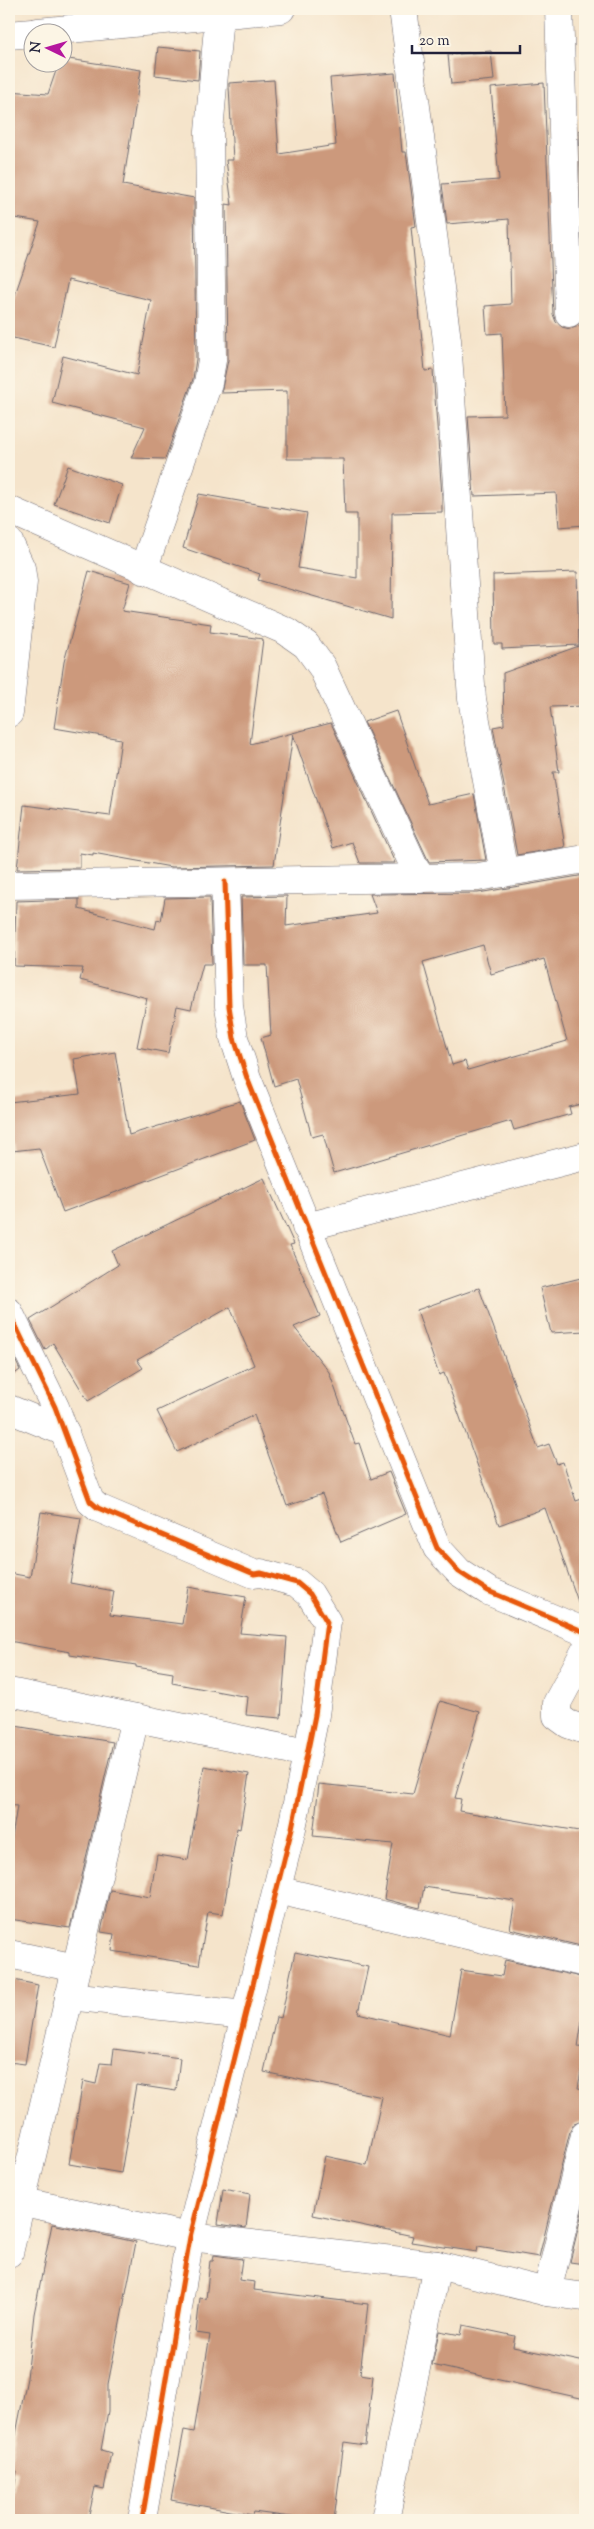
<svg xmlns="http://www.w3.org/2000/svg" width="594" height="2529" font-family="'Sorts Mill Goudy',serif">
  <style>
    .building { fill: #cc997c; fill-rule: evenodd }
    .lines { fill: none; stroke-linecap: round; stroke-linejoin: round }
    .street-casing { stroke: #6c666d; stroke-width: 29 }
    .secondary-casing { stroke: #6c666d; stroke-width: 29 }
    .street { stroke: #fff; stroke-width: 28 }
    .secondary { stroke: #fff; stroke-width: 28 }
    .cycleway-casing { stroke: #fcf5e5; stroke-width: 8 }
    .cycleway { stroke: #e8590c; stroke-width: 5 }
  </style>
  <rect width="100%" height="100%" fill="#fcf5e5"/>
  <filter id="ink" filterUnits="userSpaceOnUse"><feTurbulence type="fractalNoise" baseFrequency=".02" numOctaves="2"/><feDisplacementMap in="SourceGraphic" scale="10" xChannelSelector="R" yChannelSelector="G"/><feConvolveMatrix kernelMatrix="1 2 1 2 8 2 1 2 1" color-interpolation-filters="sRGB"/></filter>
  <filter id="wash" filterUnits="userSpaceOnUse"><feTurbulence type="fractalNoise" baseFrequency=".0096" numOctaves="4" result="noise"/><feDisplacementMap in="SourceGraphic" scale="20" xChannelSelector="R" yChannelSelector="G"/><feGaussianBlur stdDeviation="1.12" result="paint"/><feColorMatrix in="noise" values="0 0 0 0 0 0 0 0 0 0 0 0 0 0 0 0 0 1.4 0 .05"/><feComposite in="paint" operator="in"/></filter>
  <g filter="url(#wash)">
    <rect width="100%" height="100%" fill="#f5e4cb"/>
    <g id="blocks">
      <g class="building">
        <polygon points="158,47 200,51 198,80 155,75"/>
        <polygon points="491,51 494,80 451,84 448,55"/>
        <polygon points="62,58 141,70 123,185 194,198 196,359 193,379 165,459 131,458 145,427 52,403 63,356 137,375 151,300 68,280 54,347 9,337 9,312 40,222 9,217 9,91 48,94 59,62 62,62"/>
        <polygon points="395,73 402,152 406,152 416,226 411,227 425,371 433,370 442,496 442,512 392,513 391,619 258,580 260,574 183,548 199,494 307,513 298,568 357,578 357,514 345,514 343,459 287,459 287,391 221,393 228,360 226,204 232,205 226,160 233,160 229,87 229,83 274,80 279,154 336,145 330,78"/>
        <polygon points="544,83 553,314 556,322 562,327 570,329 585,324 585,445 581,446 585,525 559,527 556,493 474,496 468,416 505,415 502,333 487,334 485,306 511,304 509,219 447,224 442,184 499,180 491,88"/>
        <polygon points="579,130 585,130 585,240 582,240"/>
        <polygon points="68,466 122,485 110,523 54,504"/>
        <polygon points="89,571 130,583 122,611 211,624 210,632 263,639 250,744 331,723 395,863 360,863 352,842 333,848 293,734 274,865 171,867 93,853 93,855 80,853 80,868 17,869 24,805 110,816 121,739 54,728 64,662"/>
        <polygon points="577,572 579,645 502,649 502,644 494,644 493,575"/>
        <polygon points="579,646 579,655 585,655 585,706 550,707 559,772 553,772 565,847 517,855 493,727 504,725 503,673"/>
        <polygon points="396,711 428,804 474,794 486,860 429,862 364,722"/>
        <path d="M585 875V1103L569 1107 571 1114 514 1130 511 1121 334 1173 323 1134 312 1137 296 1079 274 1086 261 1038 271 1035 267 965H243L241 897 287 896 286 926 377 913 370 894 478 893ZM483 945 491 974 544 959 567 1041 468 1070 465 1061 452 1065 423 962Z"/>
        <polygon points="210,897 212,964 203,964 191,1009 177,1006 168,1053 137,1047 147,998 80,980 83,968 14,966 16,901 79,899 79,909 155,929 157,920 161,921 165,898"/>
        <polygon points="115,1052 129,1135 240,1101 255,1140 63,1212 39,1148 12,1151 9,1102 80,1094 74,1059"/>
        <polygon points="264,1178 294,1244 290,1245 320,1316 294,1327 329,1372 355,1444 359,1443 371,1479 389,1472 406,1514 341,1542 322,1494 287,1506 254,1415 177,1452 157,1411 254,1365 230,1307 137,1360 143,1368 88,1401 53,1343 45,1350 30,1320 118,1265 112,1251"/>
        <polygon points="585,1277 585,1331 551,1333 540,1288"/>
        <polygon points="479,1288 538,1448 549,1444 557,1464 563,1462 576,1501 585,1498 585,1609 581,1610 545,1508 499,1525 444,1373 439,1375 417,1310"/>
        <polygon points="9,1347 20,1370 9,1378"/>
        <polygon points="41,1512 81,1518 70,1583 114,1591 110,1615 182,1624 188,1587 246,1597 240,1633 287,1637 281,1718 246,1715 248,1697 172,1683 173,1673 136,1667 136,1665 70,1655 70,1652 9,1641 9,1573 30,1577"/>
        <polygon points="440,1701 480,1712 455,1798 461,1799 459,1811 585,1832 585,1947 510,1929 515,1901 424,1887 420,1908 384,1899 393,1844 313,1836 319,1784 413,1794"/>
        <polygon points="9,1725 113,1742 70,1928 9,1919 9,1856 17,1806 9,1805"/>
        <polygon points="204,1766 249,1774 240,1829 237,1828 223,1914 208,1912 199,1965 112,1951 114,1934 101,1932 110,1890 150,1897 157,1855 188,1860"/>
        <polygon points="295,1952 368,1967 358,2013 450,2035 461,1970 502,1976 505,1960 585,1978 585,2001 578,2047 585,2048 578,2088 585,2089 585,2120 574,2124 570,2131 539,2257 478,2247 477,2252 411,2242 413,2236 313,2215 325,2156 367,2165 382,2097 264,2072 276,2017 281,2018"/>
        <polygon points="9,1979 38,1985 25,2064 9,2062"/>
        <polygon points="114,2049 180,2058 176,2091 136,2085 121,2173 69,2164 83,2081 96,2084 100,2063 112,2064"/>
        <polygon points="223,2189 250,2194 246,2228 218,2224"/>
        <polygon points="585,2200 585,2264 570,2262"/>
        <polygon points="52,2224 136,2242 108,2384 108,2411 101,2450 111,2453 104,2489 95,2487 88,2520 9,2520 17,2471 9,2469 27,2378 34,2314"/>
        <polygon points="214,2255 242,2259 239,2280 255,2282 254,2290 368,2304 360,2374 373,2376 365,2445 344,2442 334,2520 314,2520 253,2512 252,2515 171,2500 184,2430 194,2432 210,2335 196,2333 200,2298 206,2299 210,2261 213,2261"/>
        <polygon points="463,2325 515,2336 513,2347 585,2362 585,2399 432,2365 439,2331 461,2335"/>
      </g>
    </g>
  </g>
  <g filter="url(#ink)">
    <use href="#blocks" fill-opacity="0" stroke="#6c666d" stroke-width="1"/>
    <g class="lines">
      <defs>
        <g id="street">
          <polyline points="403,9 447,340 472,699 504,873"/>
          <polyline points="559,9 569,313"/>
          <polyline points="9,510 286,631 306,645 322,667 420,879"/>
          <polyline points="9,542 21,568 23,582 9,713"/>
          <polyline points="143,570 208,383 212,360 209,132 219,15"/>
          <polyline points="225,882 229,1006 234,1038 247,1078 437,1548 459,1572 488,1591 585,1632"/>
          <polyline points="9,885 478,877 585,859"/>
          <polyline points="306,1227 585,1156"/>
          <polyline points="9,1312 55,1407 90,1501 98,1508 254,1574 261,1573 297,1583 310,1594 327,1622 315,1715 292,1828 190,2237 142,2520"/>
          <polyline points="9,1409 65,1432"/>
          <polyline points="585,1651 557,1703 557,1716 568,1724 585,1730"/>
          <polyline points="9,1692 307,1753"/>
          <polyline points="277,1890 585,1963"/>
          <polyline points="9,1954 76,1968"/>
          <polyline points="69,1996 245,2015"/>
          <polyline points="9,2199 190,2237 437,2265 547,2292 585,2297"/>
          <polyline points="9,2253 135,1718"/>
          <polyline points="547,2292 585,2135"/>
          <polyline points="385,2520 437,2265"/>
        </g>
        <g id="secondary">
          <polyline points="38,32 281,9"/>
          <polyline points="9,35 32,33"/>
        </g>
      </defs>
      <use href="#street" class="street-casing"/>
      <use href="#secondary" class="secondary-casing"/>
      <use href="#street" class="street"/>
      <use href="#secondary" class="secondary"/>
      <defs>
        <g id="cycleway">
          <polyline points="225,882 229,1006 234,1038 247,1078 437,1548 459,1572 488,1591 585,1632"/>
          <polyline points="9,1312 55,1407 90,1501 98,1508 254,1574 261,1573 297,1583 310,1594 327,1622 315,1715 292,1828 190,2237 142,2520"/>
        </g>
      </defs>
      <use href="#cycleway" class="cycleway-casing"/>
      <use href="#cycleway" class="cycleway"/>
    </g>
  </g>
  <rect width="594" height="2529" fill="none" stroke="#fcf5e5" stroke-width="30"/>
  <g transform="translate(48 48) rotate(275)"><circle r="24" fill="#fcf5e5" stroke="#a5a1a1"/>
  <path d="M0-4L9 19L0 12L-9 19Z" fill="#b5179e"/>
  <text y="-8" font-size="14" font-weight="bold" text-anchor="middle" fill="#22223b">N</text>
  </g>
  <path d="M412 45v8h108v-8" fill="none" stroke="#22223b" stroke-width="2.5"/>
  <text x="419" y="45" font-size="15" fill="#22223b" stroke="#fcf5e5" stroke-width="4" paint-order="stroke">20 m</text>
</svg>
